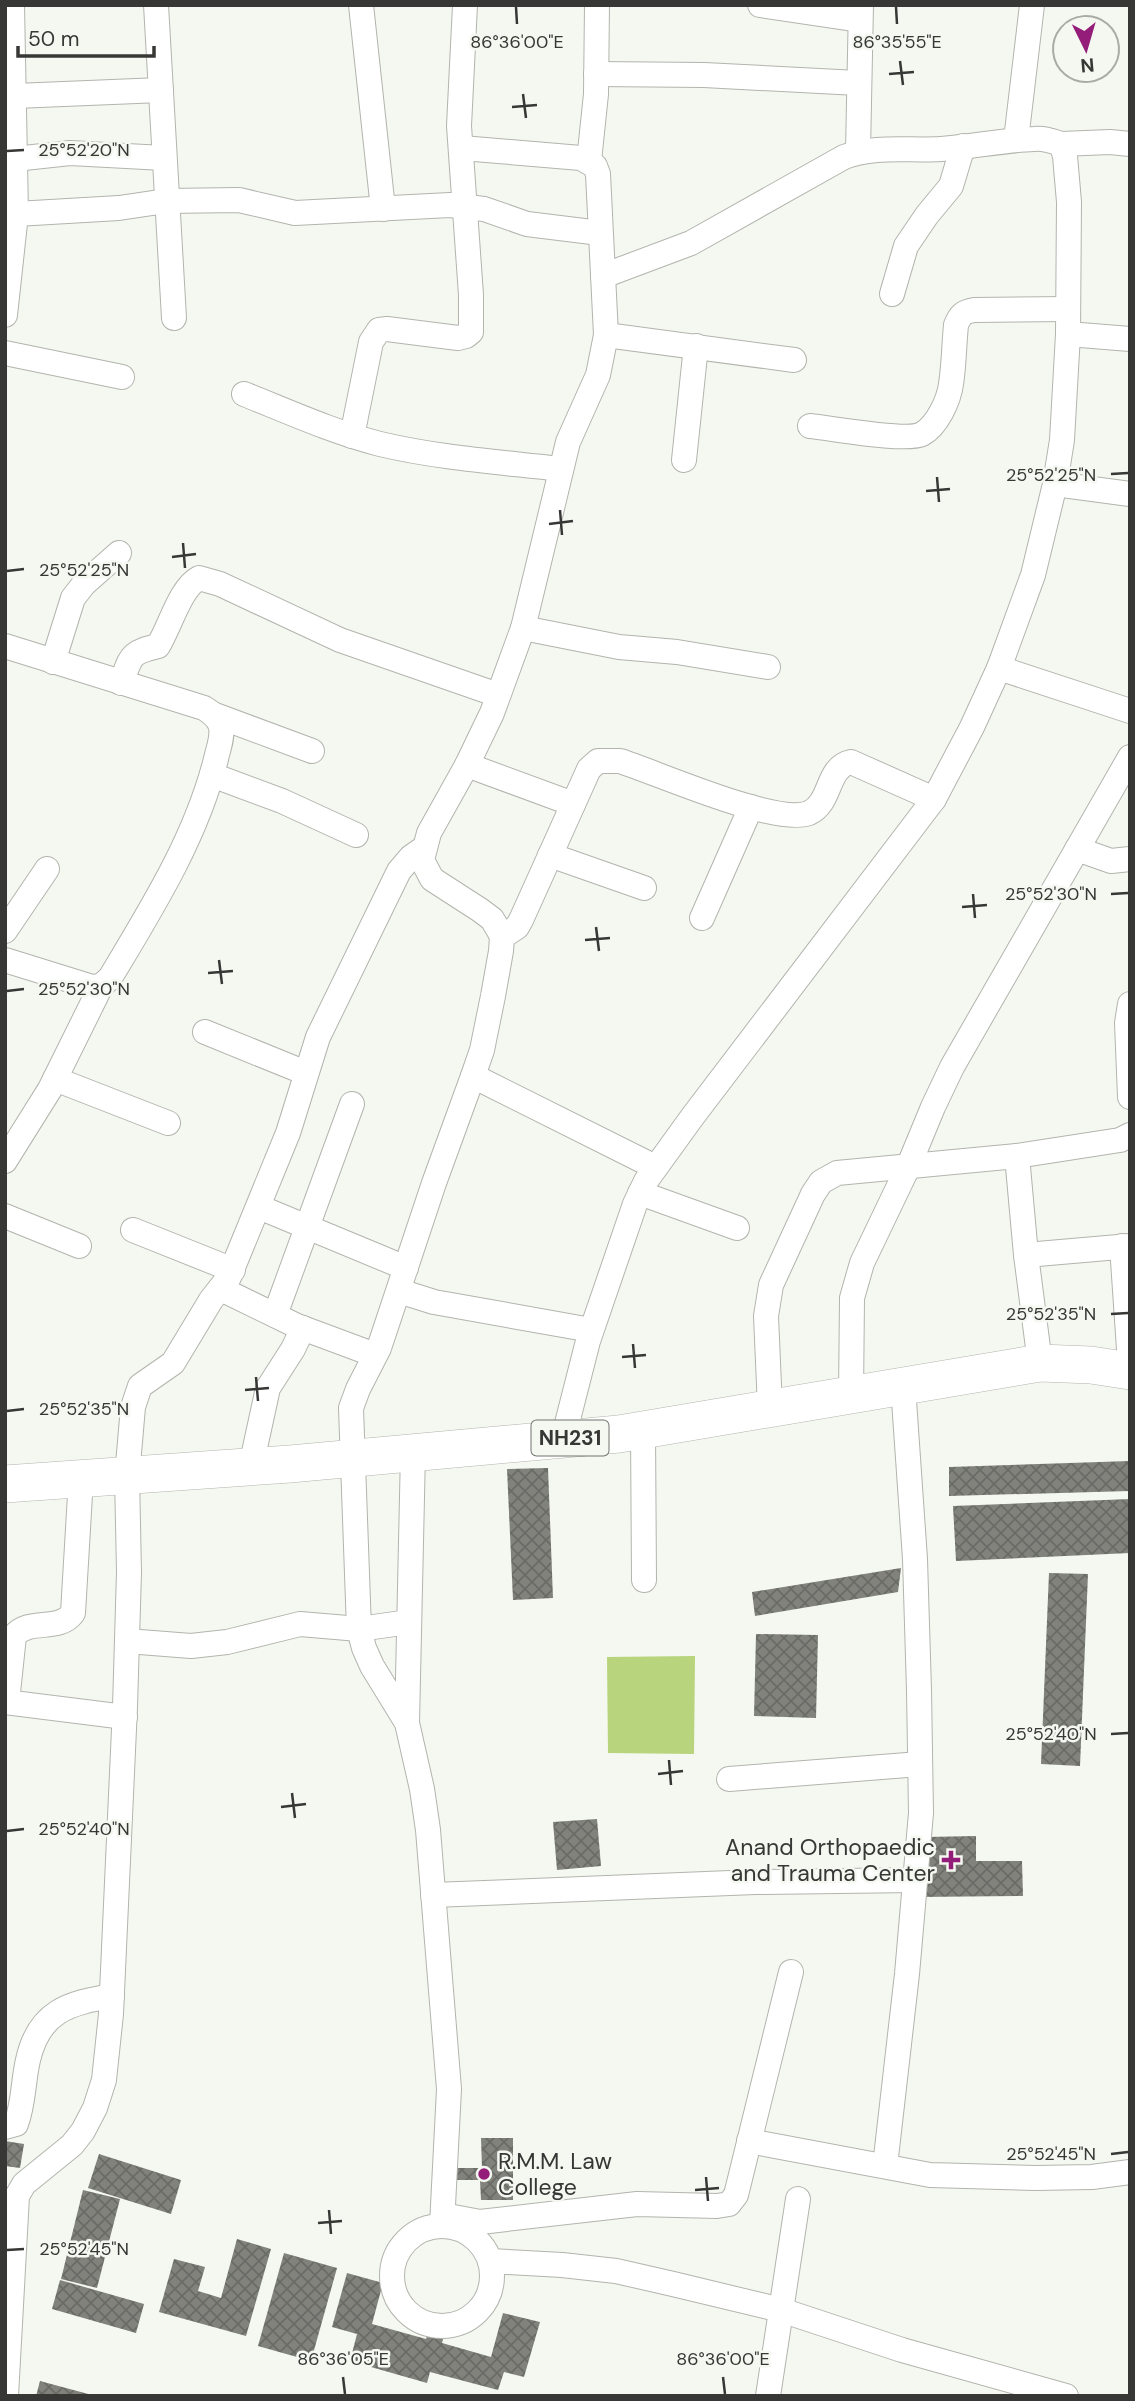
<svg xmlns="http://www.w3.org/2000/svg" width="1135" height="2401" font-family="'DM Sans',sans-serif">
  <style>
    .water { fill: #b8d47c }
    .building { fill: url(#building-cross-hatch) }
    .lines { fill: none; stroke-linecap: round; stroke-linejoin: round }
    .minor-casing { stroke: #b2b4ad; stroke-width: 26 }
    .highway-casing { stroke: #b2b4ad; stroke-width: 38 }
    .minor { stroke: #fff; stroke-width: 24 }
    .highway { stroke: #fff; stroke-width: 37 }
    .ticks { fill: none; stroke: #373836; stroke-width: 2.5 }
    .poi-dot { fill: #941d7a; stroke: #f5f8f1; stroke-width: 2.5 }
    .labels { text-anchor: middle; stroke-width: 5; stroke-linejoin: round; paint-order: stroke }
    .shield { fill: #f5f8f1; stroke: #70726e; stroke-width: 2 }
    .shield-label { font-size: 21px; font-weight: bold; fill: #373836 }
    .poi-label { font-size: 23px; fill: #373836; stroke: #f5f8f1; text-anchor: end }
    .ticks-label { font-size: 18px; text-anchor: middle; fill: #373836; stroke: #f5f8f1; stroke-width: 5; stroke-linejoin: round; paint-order: stroke }
  </style>
  <defs>
    <pattern id="building-cross-hatch" width="8" height="8" patternUnits="userSpaceOnUse" patternTransform="scale(1.75)"><rect width="8" height="8" fill="#80827b"/><path d="M0 0l8 8M0 8l8-8" fill="none" stroke="#6a6b66"/></pattern>
  </defs>
  <rect width="100%" height="100%" fill="#f5f8f1"/>
  <polygon class="water" points="695,1656 694,1754 608,1753 607,1657"/>
  <g class="building">
    <polygon points="1130,1461 1130,1491 949,1496 949,1467"/>
    <polygon points="548,1468 553,1598 513,1600 507,1469"/>
    <polygon points="1130,1499 1130,1553 956,1561 953,1506"/>
    <polygon points="901,1568 898,1592 755,1616 752,1592"/>
    <polygon points="1049,1573 1088,1574 1080,1766 1041,1764"/>
    <polygon points="756,1634 818,1635 816,1718 754,1716"/>
    <polygon points="597,1819 601,1866 557,1870 553,1822"/>
    <polygon points="976,1836 976,1861 1022,1861 1023,1896 919,1897 926,1837"/>
    <polygon points="481,2138 513,2138 513,2200 481,2200 480,2180 456,2180 456,2168 482,2168"/>
    <polygon points="5,2141 24,2144 20,2168 5,2166"/>
    <polygon points="99,2154 181,2180 171,2214 88,2188"/>
    <polygon points="83,2190 120,2199 97,2288 61,2279"/>
    <polygon points="237,2239 271,2249 246,2336 159,2312 174,2259 205,2267 198,2291 221,2298"/>
    <polygon points="284,2253 337,2268 311,2361 258,2346"/>
    <polygon points="347,2273 383,2283 372,2324 426,2339 430,2328 445,2332 442,2343 491,2357 503,2313 540,2322 524,2377 504,2372 498,2390 430,2372 427,2383 350,2361 357,2334 332,2327"/>
    <polygon points="60,2280 144,2304 136,2333 52,2309"/>
    <polygon points="40,2381 92,2395 92,2396 36,2396"/>
  </g>
  <g class="lines">
    <defs>
      <g id="minor">
        <polyline points="156,5 174,318"/>
        <polyline points="361,5 383,209"/>
        <polyline points="760,5 860,20"/>
        <polyline points="596,74 704,75 858,83"/>
        <polyline points="15,96 161,90"/>
        <polyline points="1016,140 1032,5"/>
        <polyline points="1061,144 1110,142 1130,144"/>
        <polyline points="858,151 861,5"/>
        <polyline points="15,159 70,153 164,158"/>
        <polyline points="589,161 596,94 597,5"/>
        <polyline points="16,214 119,208 166,201 239,200 295,213 450,205 484,209 527,224 600,233"/>
        <polyline points="892,294 906,246 927,215 951,186 963,146"/>
        <polyline points="5,315 16,214 12,5"/>
        <polyline points="1068,334 1130,339"/>
        <polyline points="606,335 794,360"/>
        <polyline points="5,353 122,377"/>
        <path d="M244 394C289 412 333 432 380 444 439 458 500 462 560 469"/>
        <path d="M810 426C831 428 907 442 922 434 937 426 949 400 951 384 954 365 954 345 956 325 960 315 963 312 974 310L1068 309"/>
        <polyline points="352,436 371,342 379,330 387,329 458,338 466,336 471,332 471,295 459,126 465,5"/>
        <polyline points="684,460 696,346"/>
        <polyline points="1055,484 1130,494"/>
        <polyline points="523,628 619,647 677,652 768,667"/>
        <path d="M5 646 204 708C212 713 219 718 221 727 223 738 218 749 216 759 196 838 152 908 110 978L101 986 92 987 5 960"/>
        <polyline points="53,662 73,598 84,584 119,553"/>
        <polyline points="999,668 1130,711"/>
        <path d="M121 683C132 655 129 653 158 646 170 627 180 588 199 578L220 584 340 640 498 695"/>
        <polyline points="215,715 312,751"/>
        <polyline points="467,765 573,804"/>
        <polyline points="212,775 282,801 356,835"/>
        <polyline points="1077,849 1111,861 1130,859"/>
        <polyline points="550,855 644,888"/>
        <polyline points="702,918 751,807"/>
        <polyline points="5,931 47,869"/>
        <path d="M502 937 517 927 521 920 589 769 598 761H620C658 773 776 826 809 813 832 803 826 767 851 762L934 799"/>
        <polyline points="1130,1004 1127,1023 1130,1097"/>
        <polyline points="205,1032 306,1073"/>
        <polyline points="473,1076 655,1167"/>
        <polyline points="55,1079 168,1123"/>
        <polyline points="1017,1156 1026,1255 1040,1363"/>
        <polyline points="5,1161 50,1089 101,986"/>
        <polyline points="640,1193 737,1228"/>
        <polyline points="259,1207 406,1268"/>
        <polyline points="5,1216 79,1246"/>
        <polyline points="133,1230 233,1270"/>
        <polyline points="1122,1246 1130,1364"/>
        <polyline points="1026,1255 1130,1246"/>
        <polyline points="221,1289 297,1326 375,1355"/>
        <polyline points="399,1291 434,1302 591,1330"/>
        <polyline points="275,1315 352,1104"/>
        <polyline points="851,1395 852,1298 862,1263 909,1165 933,1107 952,1067 1130,757"/>
        <polyline points="770,1408 766,1316 771,1285 813,1194 821,1182 837,1173 1017,1156 1120,1140 1130,1135"/>
        <polyline points="643,1430 644,1580"/>
        <path d="M563 1439 588 1341 635 1204 646 1181 693 1116 934 799 972 727 999 668 1033 575 1055 484 1062 440 1068 334 1069 202 1065 156 1061 144C1052 141 1044 138 1034 139 1003 140 972 147 941 149 908 151 875 145 844 157L691 243 603 276"/>
        <polyline points="251,1466 268,1388 293,1349 303,1328"/>
        <polyline points="127,1641 191,1646 227,1642 300,1624 359,1629 409,1622"/>
        <polyline points="5,1702 125,1717"/>
        <path d="M7 1702 14 1636C30 1617 58 1633 73 1613L81 1478"/>
        <polyline points="407,1723 413,1452"/>
        <polyline points="729,1779 920,1764"/>
        <polyline points="433,1895 755,1882 915,1880"/>
        <path d="M5 2127 16 2124C24 2103 23 2081 28 2060 39 2011 69 2003 112 1996"/>
        <polyline points="749,2141 930,2175 1036,2178 1092,2177 1130,2172"/>
        <polyline points="885,2166 907,1974 921,1813 919,1690 915,1559 903,1386"/>
        <polyline points="443,2215 480,2222 637,2204 717,2206 729,2204 736,2195 791,1972"/>
        <polyline points="442,2225 449,2089 428,1830 422,1789 407,1723 372,1666 364,1648 359,1629 351,1408 358,1389 379,1348 434,1183 473,1076 482,1050 493,996 501,951 502,937 498,929 492,919 480,910 432,879 422,860 429,833 467,765 492,713 523,628 568,442 598,375 606,335 598,174 595,166 581,158 462,148"/>
        <circle cx="442" cy="2276" r="50"/>
        <polyline points="490,2261 562,2265 616,2271 673,2284 781,2310 902,2350 1066,2396"/>
        <polyline points="6,2396 17,2196 24,2184 72,2145 83,2131 95,2108 104,2080 111,2014 125,1707 129,1572 127,1476 133,1407 140,1386 173,1363 211,1300 229,1277 288,1133 318,1037 399,871 411,857 424,848"/>
        <polyline points="768,2396 798,2199"/>
      </g>
      <polyline id="highway" points="5,1484 290,1464 619,1434 1040,1363 1091,1365 1130,1371"/>
    </defs>
    <use href="#minor" class="minor-casing"/>
    <use href="#highway" class="highway-casing"/>
    <use href="#minor" class="minor"/>
    <use href="#highway" class="highway"/>
  </g>
  <path class="ticks" d="M516 7 517 24M896 7 897 24M900 61 903 85M889 74 914 72M523 94 526 118M512 107 537 105M7 151 24 150M1111 474 1128 473M937 477 939 502M926 491 950 489M560 510 562 535M549 524 573 521M183 543 185 568M172 557 196 554M7 571 24 569M973 894 975 918M1111 894 1128 893M962 907 987 905M596 927 599 951M585 940 610 938M219 960 222 984M208 973 233 971M7 991 24 989M1111 1314 1128 1313M633 1344 635 1368M622 1357 646 1355M256 1377 258 1401M245 1390 269 1388M7 1411 24 1409M1111 1734 1128 1733M669 1760 671 1785M658 1774 683 1771M292 1793 295 1818M281 1807 306 1804M7 1831 24 1829M1111 2154 1128 2152M706 2177 708 2201M695 2190 719 2188M329 2210 331 2234M318 2223 342 2221M7 2250 24 2249M343 2377 345 2394M723 2377 725 2394"/>
  <g class="poi-dot">
    <path d="M947.5 1849.5h7v7h7v7h-7v7h-7v-7h-7v-7h7z"/>
    <circle cx="484" cy="2174" r="7"/>
  </g>
  <g class="labels">
    <rect class="shield" x="531.5" y="1420.5" width="77" height="35" rx="5"/>
    <g class="shield-label">
      <text x="570" y="1445">NH231</text>
    </g>
    <g class="poi-label">
      <text x="935" y="1855">Anand Orthopaedic<tspan x="935" dy="26">and Trauma Center</tspan></text>
      <text x="498" y="2169" text-anchor="start">R.M.M. Law<tspan x="498" dy="26">College</tspan></text>
    </g>
  </g>
  <g class="ticks-label">
    <text x="517" y="48">86°36'00"E</text>
    <text x="897" y="48">86°35'55"E</text>
    <text x="84" y="156">25°52'20"N</text>
    <text x="1051" y="481">25°52'25"N</text>
    <text x="84" y="576">25°52'25"N</text>
    <text x="1051" y="900">25°52'30"N</text>
    <text x="84" y="995">25°52'30"N</text>
    <text x="1051" y="1320">25°52'35"N</text>
    <text x="84" y="1415">25°52'35"N</text>
    <text x="1051" y="1740">25°52'40"N</text>
    <text x="84" y="1835">25°52'40"N</text>
    <text x="1051" y="2160">25°52'45"N</text>
    <text x="84" y="2255">25°52'45"N</text>
    <text x="343" y="2365">86°36'05"E</text>
    <text x="723" y="2365">86°36'00"E</text>
  </g>
  <rect width="1135" height="2401" fill="none" stroke="#373836" stroke-width="14"/>
  <g transform="translate(1086 49) rotate(175)"><circle r="33" fill="#f5f8f1" stroke="#a9aba6" stroke-width="2"/>
  <path d="M0-5L12 26L0 18L-12 26Z" fill="#941d7a"/>
  <text y="-10" font-size="19" font-weight="bold" text-anchor="middle" fill="#373836">N</text>
  </g>
  <path d="M18 46v10h136v-10" fill="none" stroke="#373836" stroke-width="3.5"/>
  <text x="28" y="46" font-size="21" fill="#373836" stroke="#f5f8f1" stroke-width="5" paint-order="stroke">50 m</text>
</svg>
